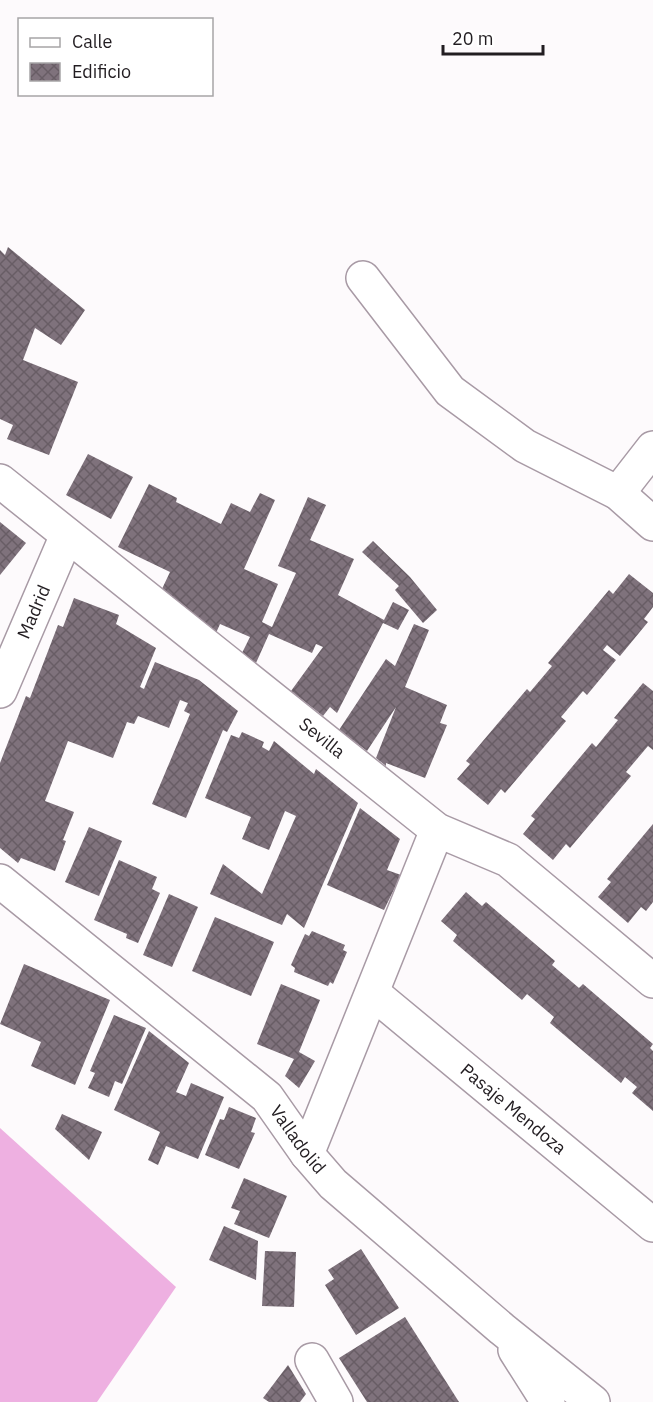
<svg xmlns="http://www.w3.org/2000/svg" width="653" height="1402" font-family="'IBM Plex Sans',sans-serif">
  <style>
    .grass { fill: #eeb0e1 }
    .building { fill: url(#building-cross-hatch) }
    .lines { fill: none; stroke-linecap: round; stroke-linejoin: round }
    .minor-casing { stroke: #a89aa5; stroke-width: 36 }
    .minor { stroke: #fff; stroke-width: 33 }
    .labels { text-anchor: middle; stroke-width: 4.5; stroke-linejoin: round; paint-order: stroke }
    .street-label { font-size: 18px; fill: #221d21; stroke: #fff }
  </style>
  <defs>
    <pattern id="building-cross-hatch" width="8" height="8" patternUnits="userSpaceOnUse" patternTransform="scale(1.5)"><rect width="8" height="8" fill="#7f727c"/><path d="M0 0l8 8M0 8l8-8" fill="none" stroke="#685d65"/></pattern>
  </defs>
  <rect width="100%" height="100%" fill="#fdfafc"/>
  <polygon class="grass" points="0,1128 176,1287 97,1402 0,1402"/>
  <g class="building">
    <polygon points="8,247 85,310 61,345 35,328 23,360 78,382 49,455 7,439 13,425 0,419 0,250 5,255"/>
    <polygon points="88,454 133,477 111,519 66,495"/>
    <polygon points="149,484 177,498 176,502 221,524 231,503 250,512 260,493 275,500 244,569 278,584 262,622 272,627 296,573 278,566 308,497 326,505 310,540 354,559 338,595 384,620 393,602 409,610 398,630 383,623 337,713 330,707 323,716 291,691 323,647 316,644 312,653 269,634 256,663 242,653 250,637 220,624 216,633 161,591 170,572 118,547"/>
    <polygon points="0,522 26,543 0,575"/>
    <polygon points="373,541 410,577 437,610 423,623 395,590 399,586 362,552"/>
    <polygon points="629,574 653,593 653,607 644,619 648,622 620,656 607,645 603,650 616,660 587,695 583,691 561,717 566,721 505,793 501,789 488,805 457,779 470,764 466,761 527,689 530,692 552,666 548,663 609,590 613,594"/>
    <polygon points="74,598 119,615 116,624 156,648 140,687 144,689 155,662 199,680 238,711 227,732 223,730 186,818 152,804 190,714 184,711 188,703 180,700 169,728 138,716 134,724 127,722 113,758 68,741 45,801 74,812 63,840 66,841 55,871 21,858 18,863 0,848 0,763 26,696 30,698 58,625 63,627"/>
    <polygon points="414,624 429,630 405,687 447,705 440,723 447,725 425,778 386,763 386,766 376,758 396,707 367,751 339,730 386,659 395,666"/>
    <polygon points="643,683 653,691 653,750 648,746 626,772 631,776 570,848 566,844 553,860 523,834 535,819 531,816 592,743 596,747 618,720 614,718"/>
    <polygon points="242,732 264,742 262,747 269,751 274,741 314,774 316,769 358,803 304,928 287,914 282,925 210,894 223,864 262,894 296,816 285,811 269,850 242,839 251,817 205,798 231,735 239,738"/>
    <polygon points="360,808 400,839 387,870 401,875 384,910 327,885"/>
    <polygon points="653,824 653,902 646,911 641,907 628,923 598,897 611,882 607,879"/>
    <polygon points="89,827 122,841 99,896 65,882"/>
    <polygon points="119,860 157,877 152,889 160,893 138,943 126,938 127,934 94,920"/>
    <polygon points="466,892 482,906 486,902 555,961 552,965 579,988 583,984 653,1044 650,1048 653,1051 653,1111 632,1093 637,1087 625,1077 621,1083 550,1023 554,1017 527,994 522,1000 453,941 457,935 441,921"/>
    <polygon points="169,894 198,907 172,967 143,955"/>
    <polygon points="215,917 274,942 251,996 192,971"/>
    <polygon points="312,931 345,945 343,950 347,952 333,984 330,982 328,986 294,972 295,968 291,965 305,934 309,936"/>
    <polygon points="24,964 110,1000 75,1085 31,1066 41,1042 0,1024"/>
    <polygon points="281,984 320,1000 299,1052 315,1061 299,1088 285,1076 294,1059 257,1044"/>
    <polygon points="114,1015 146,1028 122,1084 115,1081 109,1097 88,1088 95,1073 90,1071"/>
    <polygon points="149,1031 189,1063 176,1092 186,1096 191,1083 224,1097 198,1159 166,1146 158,1165 148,1160 160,1132 114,1110"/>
    <polygon points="229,1107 256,1118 251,1132 255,1133 239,1169 205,1155 220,1119 224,1120"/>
    <polygon points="62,1114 102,1132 89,1160 55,1129"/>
    <polygon points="244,1178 287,1196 269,1238 234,1224 240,1211 231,1208"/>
    <polygon points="224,1226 258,1241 256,1280 209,1260"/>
    <polygon points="361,1249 399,1308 356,1335 325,1285 334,1279 328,1270"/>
    <polygon points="265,1251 296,1252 294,1307 262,1306"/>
    <polygon points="405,1317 459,1402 367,1402 339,1358"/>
    <polygon points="288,1365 306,1394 300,1402 269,1402 263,1398"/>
  </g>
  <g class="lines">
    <defs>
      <g id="minor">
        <polyline points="363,278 450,391 525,446 618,493 653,524"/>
        <path id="s1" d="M0 481 437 830 508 860 653 981"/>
        <polyline points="618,493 653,448"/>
        <path id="s2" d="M0 691 67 535"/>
        <path id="s3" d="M0 881 267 1097 307 1154 333 1184 502 1329 593 1402"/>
        <path id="s4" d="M373 993 653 1225"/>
        <polyline points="307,1154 437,830"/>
        <polyline points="515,1350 548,1402"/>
        <polyline points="312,1360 336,1402"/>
      </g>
    </defs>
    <use href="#minor" class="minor-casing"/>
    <use href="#minor" class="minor"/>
  </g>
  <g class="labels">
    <g class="street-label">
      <text dy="6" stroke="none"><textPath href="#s2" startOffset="86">Madrid</textPath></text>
      <text dy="6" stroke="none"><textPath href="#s1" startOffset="412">Sevilla</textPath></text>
      <text dy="6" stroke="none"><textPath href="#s4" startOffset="182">Pasaje Mendoza</textPath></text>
      <text dy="6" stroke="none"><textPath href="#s3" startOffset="396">Valladolid</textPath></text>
    </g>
  </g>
  <rect x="18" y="18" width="195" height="78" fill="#ffffff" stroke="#a7a5a6" stroke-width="1.5"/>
  <rect x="30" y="38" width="30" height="9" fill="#ffffff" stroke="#a7a5a6" stroke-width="1.5"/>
  <text x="72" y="48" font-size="18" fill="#221d21">Calle</text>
  <rect x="30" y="63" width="30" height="18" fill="url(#building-cross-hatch)" stroke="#a7a5a6" stroke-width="1.5"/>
  <text x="72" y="78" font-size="18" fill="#221d21">Edificio</text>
  <path d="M443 45v9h100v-9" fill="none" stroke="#221d21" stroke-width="3"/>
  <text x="452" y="45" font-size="18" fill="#221d21" stroke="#ffffff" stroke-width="4.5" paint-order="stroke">20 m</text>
</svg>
